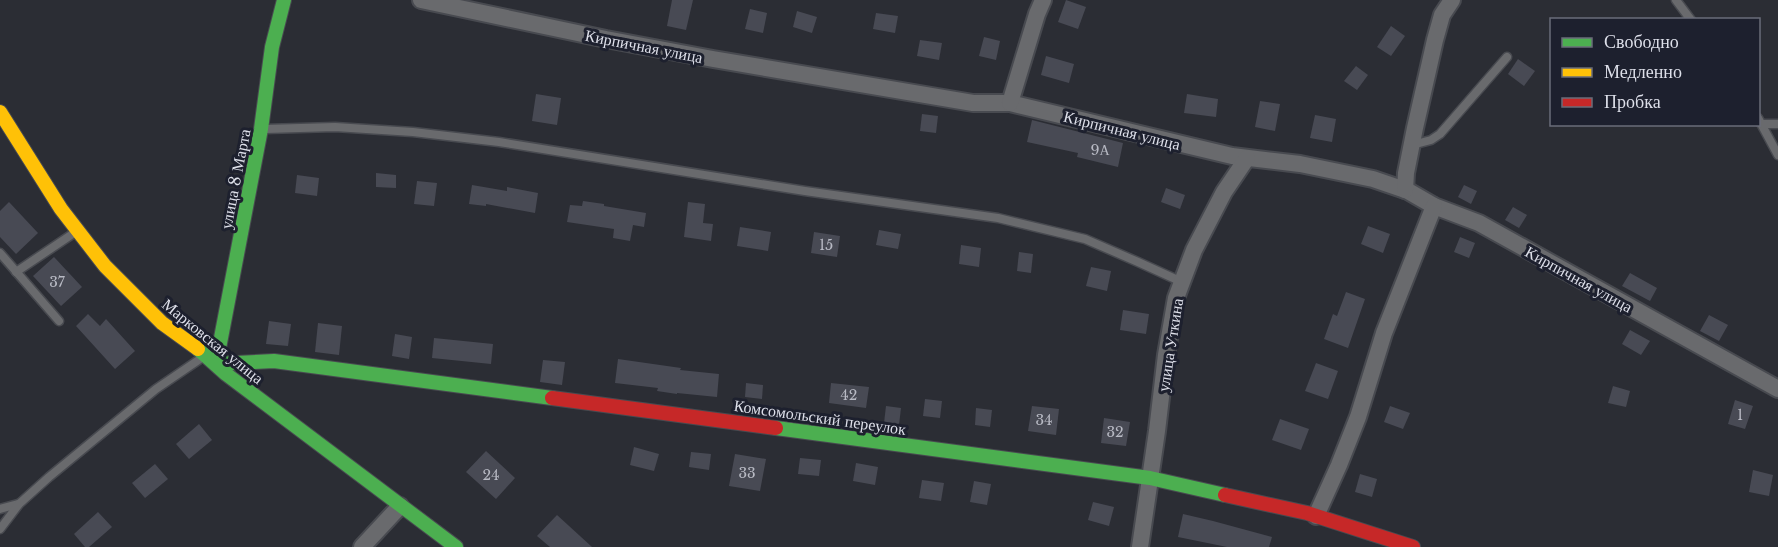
<svg xmlns="http://www.w3.org/2000/svg" width="1778" height="547" font-family="'Libre Baskerville',serif">
  <style>
    .building { fill: #484a54 }
    .lines { fill: none; stroke-linecap: round; stroke-linejoin: round }
    .lane-casing { stroke: #484a50; stroke-width: 11 }
    .street-casing { stroke: #484a50; stroke-width: 20 }
    .fast-casing { stroke: #484a50; stroke-width: 16 }
    .slow-casing { stroke: #484a50; stroke-width: 16 }
    .jam-casing { stroke: #484a50; stroke-width: 16 }
    .lane { stroke: #696a6d; stroke-width: 8 }
    .street { stroke: #696a6d; stroke-width: 16 }
    .fast { stroke: #4caf50; stroke-width: 14 }
    .slow { stroke: #ffc107; stroke-width: 14 }
    .jam { stroke: #c62828; stroke-width: 14 }
    .labels { text-anchor: middle; stroke-width: 6; stroke-linejoin: round; paint-order: stroke }
    .number-label { font-size: 14px; fill: #b8bac4 }
    .street-label { font-size: 16px; fill: #dddfe9; stroke: #1d202e }
  </style>
  <rect width="100%" height="100%" fill="#2b2d34"/>
  <g class="building">
    <polygon points="672,0 693,0 686,30 667,26"/>
    <polygon points="1066,0 1086,7 1078,29 1058,22"/>
    <polygon points="750,9 767,13 763,33 745,29"/>
    <polygon points="797,11 817,17 812,33 793,27"/>
    <polygon points="876,13 898,16 895,33 873,29"/>
    <polygon points="1391,26 1405,36 1391,56 1377,47"/>
    <polygon points="984,37 1000,41 996,60 979,56"/>
    <polygon points="920,40 942,43 939,60 917,56"/>
    <polygon points="1046,56 1074,64 1069,83 1041,75"/>
    <polygon points="1518,59 1535,71 1524,86 1508,74"/>
    <polygon points="1356,66 1368,75 1357,90 1344,81"/>
    <polygon points="536,94 561,98 557,125 532,121"/>
    <polygon points="1187,94 1218,99 1216,117 1184,113"/>
    <polygon points="1260,101 1280,104 1275,131 1255,127"/>
    <polygon points="922,114 938,116 936,133 920,131"/>
    <polygon points="1315,115 1336,119 1332,142 1310,138"/>
    <polygon points="1032,120 1123,143 1118,167 1077,157 1078,153 1027,142"/>
    <polygon points="376,173 396,175 396,188 376,187"/>
    <polygon points="297,175 319,178 317,196 295,193"/>
    <polygon points="417,181 437,183 434,206 414,204"/>
    <polygon points="472,185 507,191 507,187 538,193 535,213 486,204 486,206 469,204"/>
    <polygon points="1464,185 1477,191 1471,204 1458,197"/>
    <polygon points="1166,188 1185,195 1180,209 1161,202"/>
    <polygon points="583,201 604,204 604,206 646,213 644,227 633,225 630,241 613,238 614,229 567,222 570,205 582,206"/>
    <polygon points="9,202 38,233 16,254 0,237 0,211"/>
    <polygon points="688,202 705,204 703,223 713,224 711,241 684,237"/>
    <polygon points="1513,207 1527,215 1519,228 1505,220"/>
    <polygon points="1368,226 1390,234 1383,253 1361,244"/>
    <polygon points="740,227 771,232 768,251 737,246"/>
    <polygon points="879,230 901,234 898,249 876,245"/>
    <polygon points="814,232 840,236 837,257 811,253"/>
    <polygon points="1460,237 1475,243 1469,258 1454,252"/>
    <polygon points="961,245 981,248 979,267 959,264"/>
    <polygon points="1019,252 1033,254 1031,273 1017,271"/>
    <polygon points="54,257 82,287 61,306 33,276"/>
    <polygon points="1091,267 1111,271 1107,291 1086,286"/>
    <polygon points="1630,273 1657,288 1650,301 1622,286"/>
    <polygon points="1346,292 1365,299 1348,348 1324,339 1333,314 1337,316"/>
    <polygon points="1123,310 1149,314 1146,334 1120,330"/>
    <polygon points="88,314 100,326 106,319 135,351 115,369 76,326"/>
    <polygon points="1709,315 1728,325 1719,341 1700,331"/>
    <polygon points="269,321 291,324 288,346 266,344"/>
    <polygon points="318,323 342,326 339,355 315,352"/>
    <polygon points="1630,330 1650,341 1641,355 1622,344"/>
    <polygon points="395,334 412,337 409,359 392,356"/>
    <polygon points="434,338 493,344 491,364 432,358"/>
    <polygon points="618,359 681,368 680,370 719,374 717,397 677,393 677,394 657,391 658,388 615,383"/>
    <polygon points="543,360 565,362 562,385 540,382"/>
    <polygon points="1316,363 1338,371 1328,399 1305,391"/>
    <polygon points="746,383 763,385 762,399 745,397"/>
    <polygon points="831,383 869,387 866,408 829,403"/>
    <polygon points="1613,386 1630,391 1626,407 1608,403"/>
    <polygon points="925,399 942,401 940,418 923,416"/>
    <polygon points="1735,400 1753,406 1745,429 1728,424"/>
    <polygon points="886,406 901,408 899,425 884,423"/>
    <polygon points="1032,406 1059,409 1056,435 1028,431"/>
    <polygon points="1390,406 1410,413 1403,429 1384,422"/>
    <polygon points="976,408 992,410 990,427 975,425"/>
    <polygon points="1104,418 1130,422 1126,446 1101,443"/>
    <polygon points="1280,419 1309,429 1301,450 1272,440"/>
    <polygon points="199,424 212,440 189,459 176,444"/>
    <polygon points="634,447 659,454 654,471 630,465"/>
    <polygon points="486,451 515,478 496,499 466,472"/>
    <polygon points="691,452 711,454 709,470 689,467"/>
    <polygon points="735,454 766,459 760,491 729,486"/>
    <polygon points="800,458 821,460 819,476 798,474"/>
    <polygon points="856,463 878,467 875,485 853,481"/>
    <polygon points="155,464 168,479 145,498 132,483"/>
    <polygon points="1753,470 1773,475 1769,496 1749,492"/>
    <polygon points="1360,474 1377,479 1372,497 1355,492"/>
    <polygon points="922,480 944,483 941,501 919,498"/>
    <polygon points="974,481 991,484 987,505 970,502"/>
    <polygon points="1093,502 1114,507 1109,526 1088,520"/>
    <polygon points="98,512 112,527 89,547 85,547 74,534"/>
    <polygon points="1183,514 1213,521 1272,537 1269,547 1227,547 1178,537"/>
    <polygon points="557,515 592,547 550,547 537,536"/>
  </g>
  <g class="lines">
    <defs>
      <g id="lane">
        <polyline points="1676,0 1691,20"/>
        <polyline points="1758,118 1778,155"/>
        <polyline points="1762,124 1778,124"/>
        <polyline points="265,129 335,127 413,132 499,142 805,191 998,218 1085,239 1138,262 1182,282"/>
        <polyline points="1412,145 1431,140 1440,134 1507,57"/>
        <polyline points="0,253 59,321"/>
        <polyline points="16,272 77,231"/>
        <polyline points="0,509 18,504"/>
        <polyline points="0,529 19,504 49,477 156,389 203,357"/>
      </g>
      <g id="street">
        <polyline points="421,0 606,39 713,59 973,103 1010,103 1232,156 1300,164 1373,179 1408,191 1434,206 1479,223 1778,389"/>
        <polyline points="1010,103 1037,14 1043,0"/>
        <polyline points="1405,190 1406,173 1415,128 1435,40 1442,15 1452,0"/>
        <polyline points="1316,516 1339,465 1358,417 1384,333 1434,206"/>
        <polyline points="362,547 400,506"/>
        <polyline points="1140,547 1157,431 1166,355 1176,298 1194,250 1224,192 1247,158"/>
      </g>
      <g id="fast">
        <polyline points="284,0 272,47 261,129 216,364 274,361 552,398"/>
        <polyline points="198,349 226,374 456,547"/>
        <polyline points="776,428 1150,478 1225,495"/>
      </g>
      <polyline id="slow" points="0,112 61,209 105,266 162,323 198,349"/>
      <g id="jam">
        <polyline points="552,398 776,428"/>
        <polyline points="1225,495 1307,513 1413,547"/>
      </g>
    </defs>
    <use href="#lane" class="lane-casing"/>
    <use href="#street" class="street-casing"/>
    <use href="#fast" class="fast-casing"/>
    <use href="#slow" class="slow-casing"/>
    <use href="#jam" class="jam-casing"/>
    <use href="#lane" class="lane"/>
    <use href="#street" class="street"/>
    <use href="#fast" class="fast"/>
    <use href="#slow" class="slow"/>
    <use href="#jam" class="jam"/>
  </g>
  <g class="labels">
    <g class="number-label">
      <text x="1100" y="155">9А</text>
      <text x="826" y="250">15</text>
      <text x="57" y="287">37</text>
      <text x="849" y="400">42</text>
      <text x="1740" y="420">1</text>
      <text x="1044" y="425">34</text>
      <text x="1115" y="437">32</text>
      <text x="747" y="478">33</text>
      <text x="491" y="480">24</text>
    </g>
    <g class="street-label">
      <text transform="translate(644 46) rotate(11)" y="6">Кирпичная улица</text>
      <text transform="translate(1122 130) rotate(14)" y="6">Кирпичная улица</text>
      <text transform="translate(235 179) rotate(-79)" y="6">улица 8 Марта</text>
      <text transform="translate(1579 279) rotate(29)" y="6">Кирпичная улица</text>
      <text transform="translate(213 341) rotate(39)" y="6">Марковская улица</text>
      <text transform="translate(1170 345) rotate(-81)" y="6">улица Уткина</text>
      <text transform="translate(820 417) rotate(8)" y="6">Комсомольский переулок</text>
    </g>
  </g>
  <rect x="1550" y="18" width="210" height="108" fill="#1d202e" stroke="#6a6c79" stroke-width="1.5"/>
  <rect x="1562" y="38" width="30" height="9" fill="#4caf50" stroke="#6a6c79" stroke-width="1.5"/>
  <text x="1604" y="48" font-size="18" fill="#dddfe9">Свободно</text>
  <rect x="1562" y="68" width="30" height="9" fill="#ffc107" stroke="#6a6c79" stroke-width="1.5"/>
  <text x="1604" y="78" font-size="18" fill="#dddfe9">Медленно</text>
  <rect x="1562" y="98" width="30" height="9" fill="#c62828" stroke="#6a6c79" stroke-width="1.5"/>
  <text x="1604" y="108" font-size="18" fill="#dddfe9">Пробка</text>
</svg>
